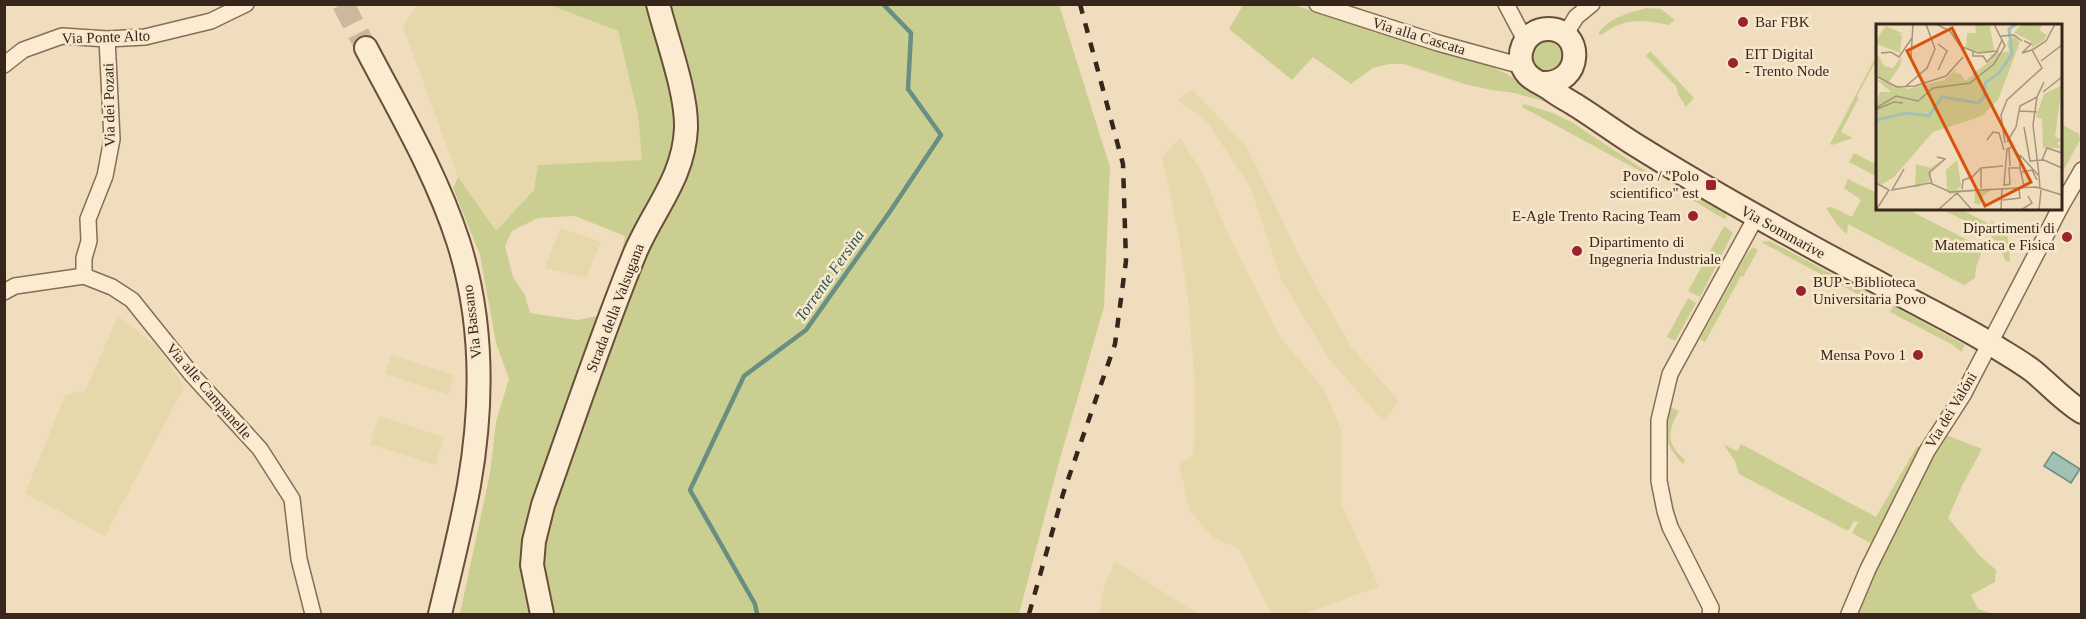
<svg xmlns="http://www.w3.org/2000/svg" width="2086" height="619" font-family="'Times New Roman',serif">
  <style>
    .farmland { fill: #e6d8aa }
    .green { fill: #cbce91; fill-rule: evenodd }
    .water { fill: #a1c1b5; stroke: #688f82; stroke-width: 1.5 }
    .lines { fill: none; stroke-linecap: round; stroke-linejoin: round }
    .stream { stroke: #688f82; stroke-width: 4.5 }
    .secondary-tunnel { stroke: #cbb89d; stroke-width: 22; stroke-dasharray: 22 11; stroke-linecap: butt }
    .street-casing { stroke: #886d56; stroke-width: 18 }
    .secondary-casing { stroke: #6a4e39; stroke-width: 26 }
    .street { stroke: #faebd1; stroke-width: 15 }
    .secondary { stroke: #faebd1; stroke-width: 22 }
    .rail { stroke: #37261b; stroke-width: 4.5; stroke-dasharray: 10 10; stroke-linecap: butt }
    .poi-dot { fill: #9a232d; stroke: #f7e8cd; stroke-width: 2 }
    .labels { text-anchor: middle; stroke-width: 5; stroke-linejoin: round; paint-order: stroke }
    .poi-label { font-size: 15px; fill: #37261b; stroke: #f7e8cd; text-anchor: start }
    .street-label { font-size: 15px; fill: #37261b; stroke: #f7e8cd }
    .water-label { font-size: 16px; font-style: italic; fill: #295851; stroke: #f7e8cd }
    .inset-river { fill: none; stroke: #a1c1b5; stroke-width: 3 }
    .inset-road { fill: none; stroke: #a6947c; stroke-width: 1.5 }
    .view { fill: #d6540e; fill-opacity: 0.15; stroke: #d6540e; stroke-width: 3 }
    .inset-edge { fill: none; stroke: #37261b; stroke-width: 3 }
  </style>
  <rect width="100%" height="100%" fill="#f0ddbd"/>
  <g class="farmland">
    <polygon points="549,4 618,31 638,115 642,160 539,165 534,190 496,232 458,177 403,27 417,5"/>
    <polygon points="1192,89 1246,146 1302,261 1351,347 1399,401 1383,421 1328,358 1281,279 1250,187 1207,122 1178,100"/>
    <polygon points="1180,138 1201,170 1229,236 1280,337 1323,388 1341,429 1342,505 1379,587 1303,614 1271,614 1239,549 1213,537 1190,511 1179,464 1192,456 1194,442 1195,389 1189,306 1178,232 1162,157"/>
    <polygon points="560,228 601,242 586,278 545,268"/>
    <polygon points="118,316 157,347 184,387 105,536 25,493 66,394 85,391"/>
    <polygon points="391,355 454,375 448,395 385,374"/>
    <polygon points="379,416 444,437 435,465 370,444"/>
    <polygon points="1115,561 1198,614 1099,614 1103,590"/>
  </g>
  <g class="green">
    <path d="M565 4 1059 5 1110 167 1104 307 1059 462 1019 614H460L490 473 496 422 509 379 496 343 480 255 453 188 458 177 496 231 534 190 538 165 642 160 638 115 618 31 553 6ZM575 216 625 236 621 258 597 316 577 320 530 313 525 295 513 277 505 246 512 231 538 218Z"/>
    <polygon points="1243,5 1294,5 1491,66 1526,84 1557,105 1514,93 1492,90 1468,85 1404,64 1389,64 1373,68 1351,84 1313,57 1292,80 1229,29"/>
    <path d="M1647 8 1661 9 1675 20 1668 25C1642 19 1624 18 1601 35L1598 34C1609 17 1629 13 1647 8Z"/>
    <polygon points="1547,37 1564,46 1562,70 1538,74 1528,52"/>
    <polygon points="1650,51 1694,98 1686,107 1678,94 1676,86 1646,56"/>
    <polygon points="1877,59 1857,96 1859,98 1841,132 1853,138 1832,145 1830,144 1874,60"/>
    <polygon points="1524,104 1553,113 1573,123 1655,177 1649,176 1522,107"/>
    <polygon points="2061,124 2079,134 2080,140 2061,175"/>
    <polygon points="1854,153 1877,165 1877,177 1849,162"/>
    <polygon points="1848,179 1877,193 1878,208 1907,209 1983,248 1976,267 1975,278 1964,285 1848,224 1847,235 1836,223 1826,208 1832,207 1852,217 1861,200 1844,188"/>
    <polygon points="1687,191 1726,214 1727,218 1724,219 1684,195 1684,192"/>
    <path d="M1949 209H1960L1990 224 1992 221 2008 237 2010 262 2005 260C1995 229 1974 226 1947 212Z"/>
    <polygon points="1724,226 1733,233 1700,297 1688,291"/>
    <polygon points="1770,241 1879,299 1876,304 1761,242"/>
    <polygon points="1753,247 1758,250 1743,277 1741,276 1705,342 1700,339 1746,255"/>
    <polygon points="1688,298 1696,303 1675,341 1667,337"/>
    <polygon points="1893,306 1965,345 1961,352 1953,345 1890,312"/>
    <path d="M1670 407 1679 411C1667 433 1666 443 1685 460L1683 464C1663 443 1665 434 1670 407Z"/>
    <polygon points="1944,434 1982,449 1962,486 1948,518 1979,555 1996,570 1995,582 1971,595 1978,609 1993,614 1855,614"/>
    <polygon points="1741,444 1876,517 1917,446 1921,448 1874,545 1852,533 1858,522 1854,521 1848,531 1739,474 1735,461 1724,445 1737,451"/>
  </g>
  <polygon class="water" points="2053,452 2080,469 2071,483 2044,466"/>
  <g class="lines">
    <polyline class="stream" points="757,614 755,604 690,490 744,376 806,330 891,210 941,135 908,89 911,33 883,4"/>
    <polyline class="secondary-tunnel" points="343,4 366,48"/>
    <defs>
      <g id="street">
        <polyline points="1317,4 1438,43 1522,66"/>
        <polyline points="1506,4 1525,40"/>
        <polyline points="1565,35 1576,17 1592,4"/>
        <polyline points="4,65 23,50 62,36 107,39 145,37 211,21 246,4"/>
        <polyline points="2060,208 2082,170"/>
        <polyline points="84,276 84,258 89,241 88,219 105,176 112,139 107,39"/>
        <polyline points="4,292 15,286 84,276 112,287 132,300 193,376 260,449 292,499 299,559 313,614"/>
        <polyline points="1710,614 1711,608 1670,527 1665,511 1659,481 1659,420 1670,374 1756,217"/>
        <polyline points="1849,614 1868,569 1927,451 1963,395 2060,208"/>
      </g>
      <g id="secondary">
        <path d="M366 48C399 111 436 173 458 241 483 319 483 405 469 485 461 529 450 572 440 614"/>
        <path d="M1542 83C1584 85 1584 29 1548 29 1524 29 1512 58 1528 75 1534 81 1543 84 1550 89 1559 96 1568 100 1577 106 1596 118 1615 132 1634 144 1714 194 1796 239 1879 283 1916 304 1955 322 1991 344 2005 353 2020 361 2033 371 2050 385 2063 400 2082 412"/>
        <path d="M542 614 532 565 534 541 543 505C573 421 601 336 635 253 653 210 684 178 686 128 687 93 667 40 658 4"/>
      </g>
    </defs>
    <use href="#street" class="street-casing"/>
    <use href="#secondary" class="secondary-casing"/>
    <use href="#street" class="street"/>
    <use href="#secondary" class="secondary"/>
    <polyline class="rail" points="1029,614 1063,494 1115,344 1126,261 1123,164 1080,4"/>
  </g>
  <g class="poi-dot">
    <circle cx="1743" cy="22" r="6"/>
    <circle cx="1733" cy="63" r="6"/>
    <rect x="1705" y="179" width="12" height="12" rx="3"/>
    <circle cx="1693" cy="216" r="6"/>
    <circle cx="2067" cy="237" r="6"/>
    <circle cx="1577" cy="251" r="6"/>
    <circle cx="1801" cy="291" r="6"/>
    <circle cx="1918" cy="355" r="6"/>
  </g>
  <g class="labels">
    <g class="poi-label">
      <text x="1755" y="27">Bar FBK</text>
      <text x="1745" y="59">EIT Digital<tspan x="1745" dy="17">- Trento Node</tspan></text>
      <text x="1699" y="181" text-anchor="end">Povo / "Polo<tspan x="1699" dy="17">scientifico" est</tspan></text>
      <text x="1681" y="221" text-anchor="end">E-Agle Trento Racing Team</text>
      <text x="2055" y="233" text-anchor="end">Dipartimenti di<tspan x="2055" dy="17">Matematica e Fisica</tspan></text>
      <text x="1589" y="247">Dipartimento di<tspan x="1589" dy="17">Ingegneria Industriale</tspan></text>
      <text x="1813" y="287">BUP - Biblioteca<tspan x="1813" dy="17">Universitaria Povo</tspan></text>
      <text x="1906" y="360" text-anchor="end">Mensa Povo 1</text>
    </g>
    <g class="street-label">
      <text transform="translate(1419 36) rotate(17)" y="5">Via alla Cascata</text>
      <text transform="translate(106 37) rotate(-2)" y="5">Via Ponte Alto</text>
      <text transform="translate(109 105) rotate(-91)" y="5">Via dei Pozati</text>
      <text transform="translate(1783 232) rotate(29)" y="5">Via Sommarive</text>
      <text transform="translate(615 308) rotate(-69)" y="5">Strada della Valsugana</text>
      <text transform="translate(472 322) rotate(-97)" y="5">Via Bassano</text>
      <text transform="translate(209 391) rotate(49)" y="5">Via alle Campanelle</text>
      <text transform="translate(1951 410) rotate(-59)" y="5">Via dei Valóni</text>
    </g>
    <g class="water-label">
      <text transform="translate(829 275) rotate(-55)" y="6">Torrente Fersina</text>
    </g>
  </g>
  <g transform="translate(1876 24)">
    <rect width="186" height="186" fill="#f0ddbd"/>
    <path d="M99 0 114 2 118 27 107 29 90 24 91 9H100ZM146 0H167L163 6 171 11 168 16 156 24 155 17 138 9ZM10 2 28 10 22 9 26 12 24 29 1 20V29L8 42 17 44 26 32 24 42 12 59 0 50V16ZM138 11 144 18 122 76 106 92 57 108 18 153 5 161 0 158V86L9 84 0 86V79L4 68H15L0 55 31 65 68 56 81 44 78 49 85 50 89 57 97 51V45L99 48 116 36 114 31 133 27 131 19ZM186 61 179 113 186 116 181 119 186 124H167L166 95 160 93 168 70ZM68 135 55 146V156L39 164 40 140 54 144ZM81 136 85 161 81 166 118 164 106 173 104 181 98 179 99 167 73 170 71 165 70 146Z" fill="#cbce91"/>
    <path class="inset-river" d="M0 96 30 89 53 92 66 73 102 79 108 73 109 59 123 49 136 30 133 5 140 0"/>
    <path class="inset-road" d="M60 0 74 7 84 22 102 29 121 27 126 16M125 12 138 11 146 17M156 26 170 17 179 0M97 27V32H107L111 38 122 27M5 29 15 28 23 33 36 14M35 33 37 0M165 37 186 21M62 46 71 27 62 20M0 52 21 63 39 62 70 52 87 33M30 62 51 44 59 25 50 0M167 68 186 53M0 84 20 72 42 77 57 64 94 59 118 40 129 22 118 0M1 85 18 78 27 79M143 87 161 88M148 103 154 137 168 136 186 144M111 116 117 108 123 109 128 126M131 118 140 103 144 82 161 73M129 119 125 91 131 76 166 44 156 26 146 29 155 20 148 17M133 124 134 142M144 131 163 152 164 164M166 136 171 124 186 129M144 144V133L136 123 131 125 128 161 134 160 133 144H144L148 162M28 145 16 166 54 159 74 168 160 163 186 171M146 148 156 146 161 156M163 151 157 101 161 73 168 58M0 159 13 166 0 186M56 159 53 149 69 135 61 133M105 164V145M86 165 87 156 96 153 105 144 127 142M127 176 144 174 143 165M62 186 81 169 96 186M125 186 126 164M145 186 156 179 152 172M163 186 165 166"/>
    <path class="view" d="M76 4 155 158 109 182 31 27Z"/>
    <rect width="186" height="186" class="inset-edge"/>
  </g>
  <rect width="2086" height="619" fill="none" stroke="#37261b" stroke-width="12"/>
</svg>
